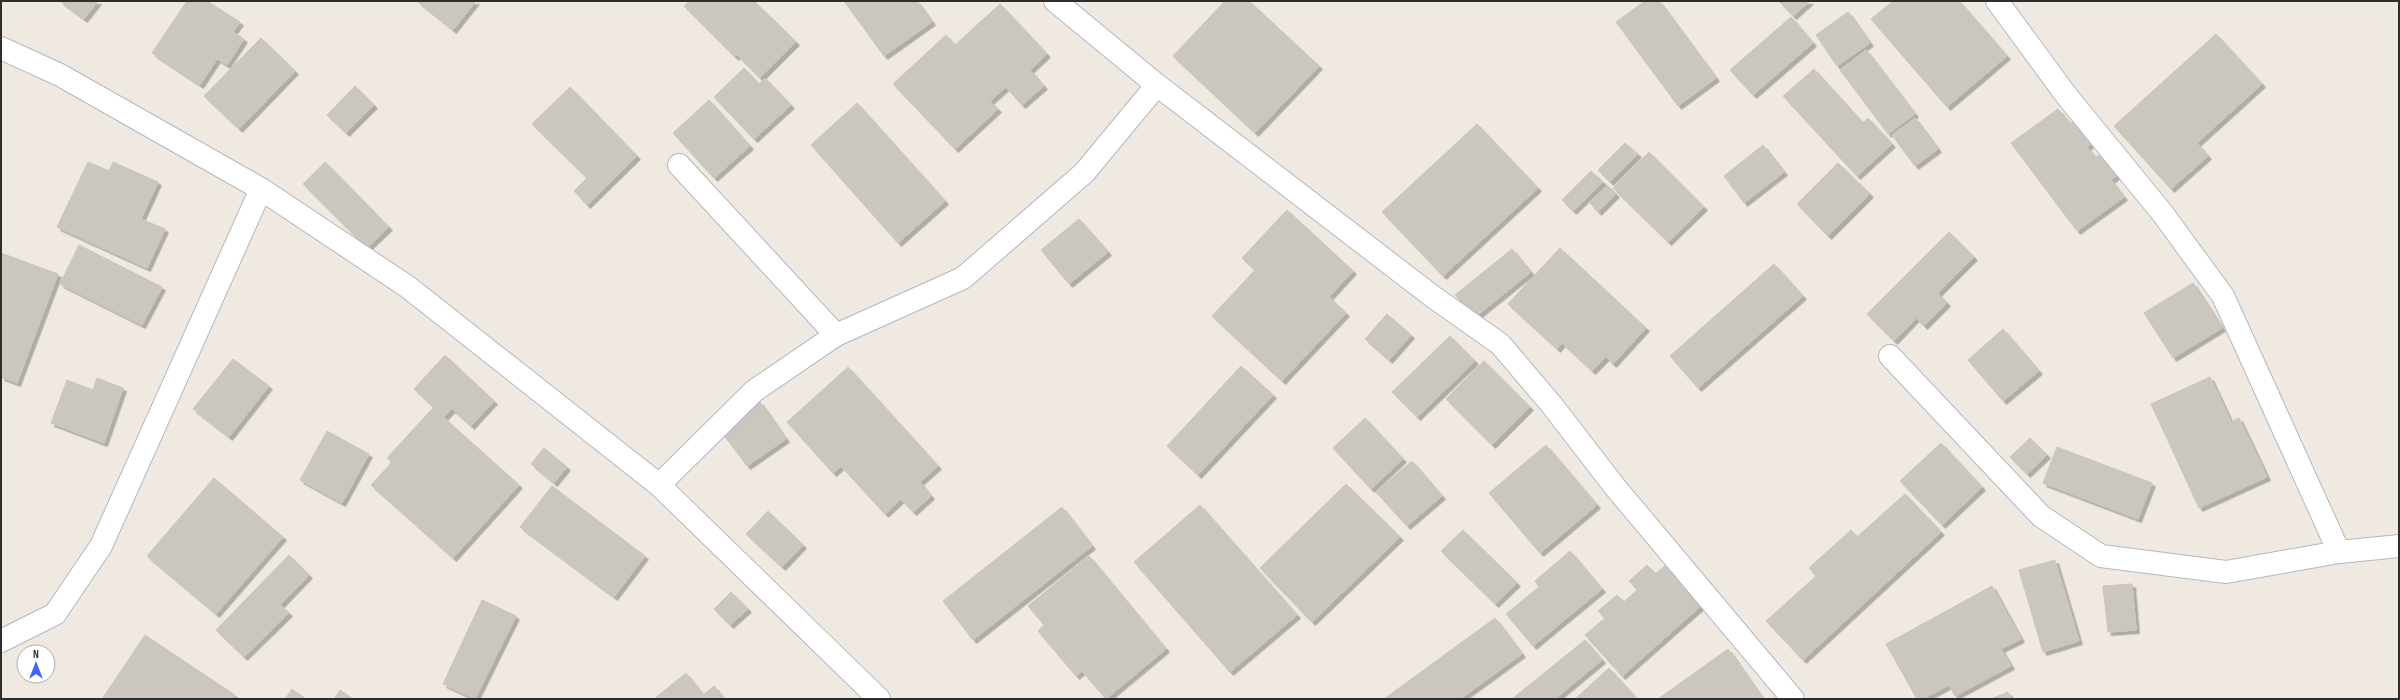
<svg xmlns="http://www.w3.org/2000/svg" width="2400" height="700" font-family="'Sofia Sans Condensed',sans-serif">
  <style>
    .building { fill: #cbc7bf; stroke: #cbc5ba; filter: url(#shadow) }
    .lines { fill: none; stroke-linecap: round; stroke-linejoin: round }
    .minor-casing { stroke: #b4b7c1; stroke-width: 24 }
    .minor { stroke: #fff; stroke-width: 22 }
  </style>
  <defs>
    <filter id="shadow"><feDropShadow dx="3.5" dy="3.5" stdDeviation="0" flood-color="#0004"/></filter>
  </defs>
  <rect width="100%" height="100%" fill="#efe9e1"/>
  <g class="building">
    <polygon points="60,1 98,1 84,19"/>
    <polygon points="187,1 207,1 240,22 233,32 244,39 227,65 217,59 200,85 152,53"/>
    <polygon points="417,1 476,1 453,30"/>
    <polygon points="690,1 754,1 796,42 760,78 737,55 735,57 684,6"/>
    <polygon points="844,1 917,1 932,22 884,56"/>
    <polygon points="1225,1 1249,1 1319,66 1255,133 1173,56"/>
    <polygon points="1645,1 1659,1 1716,78 1678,106 1616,22"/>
    <polygon points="1779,1 1810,1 1793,16"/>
    <polygon points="1893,1 1959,1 2007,56 1947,107 1871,19"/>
    <polygon points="1000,4 1047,54 1030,70 1044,86 1022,105 1006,87 990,101 998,109 955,149 893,84 946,35 955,45"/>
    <polygon points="1848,12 1870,43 1837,66 1816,35"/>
    <polygon points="1791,17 1813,43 1753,95 1730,70"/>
    <polygon points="2216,34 2262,84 2197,143 2208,156 2171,189 2114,126"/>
    <polygon points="261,38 295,71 239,129 204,96"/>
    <polygon points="1866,50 1915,114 1888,134 1840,70"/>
    <polygon points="744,68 759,84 765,78 791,105 754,139 714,97"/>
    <polygon points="1814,69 1863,123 1868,118 1892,144 1857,176 1783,96"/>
    <polygon points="355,86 374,105 346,133 327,115"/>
    <polygon points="570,87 637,156 587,205 574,191 587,178 532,124"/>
    <polygon points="709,100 750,146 714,178 673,133"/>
    <polygon points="857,103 945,201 898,243 811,145"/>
    <polygon points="2058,109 2070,124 2077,118 2094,141 2087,147 2095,158 2104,151 2120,173 2111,180 2124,197 2077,231 2011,143"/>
    <polygon points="1915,118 1938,149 1915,166 1892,135"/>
    <polygon points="1477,124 1538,188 1443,276 1382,212"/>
    <polygon points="1625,143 1638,154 1610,182 1598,170"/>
    <polygon points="1763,145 1784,172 1744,203 1724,176"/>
    <polygon points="1649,152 1704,207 1668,242 1613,188"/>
    <polygon points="88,162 109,171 113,162 158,182 141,219 165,229 147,268 57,227"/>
    <polygon points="325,162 389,227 367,248 303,184"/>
    <polygon points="1838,163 1870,194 1828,236 1797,204"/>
    <polygon points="1591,171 1603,182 1573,211 1562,200"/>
    <polygon points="1607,185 1616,194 1598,212 1590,203"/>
    <polygon points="1287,210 1353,271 1329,297 1346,313 1282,381 1212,316 1255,270 1242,258"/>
    <polygon points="1079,219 1108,252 1069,284 1041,250"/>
    <polygon points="1949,232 1974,257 1938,293 1947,303 1924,326 1916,318 1894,341 1867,314"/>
    <polygon points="79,245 162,287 142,325 60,284"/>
    <polygon points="1560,248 1646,328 1613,364 1606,357 1592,371 1562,343 1557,349 1508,304"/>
    <polygon points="1512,249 1531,272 1474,318 1455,295"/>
    <polygon points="1,253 58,274 17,383 1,377"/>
    <polygon points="1774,264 1803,296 1698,388 1670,356"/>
    <polygon points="2193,283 2222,328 2173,358 2144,313"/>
    <polygon points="1387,314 1411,335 1389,360 1365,339"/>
    <polygon points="2003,329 2039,371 2003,401 1968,360"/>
    <polygon points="1450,336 1475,361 1417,417 1392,392"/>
    <polygon points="445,355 494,401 471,426 452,409 444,417 414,389"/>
    <polygon points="233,359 269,386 229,437 193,409"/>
    <polygon points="1484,361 1530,407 1492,445 1446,399"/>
    <polygon points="1241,366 1273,395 1198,475 1167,446"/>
    <polygon points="848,367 938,466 920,482 931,496 913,512 901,499 885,514 841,466 833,473 787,422"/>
    <polygon points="2210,377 2231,422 2239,418 2267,477 2199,508 2151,404"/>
    <polygon points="97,378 123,388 104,443 51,423 67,380 93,390"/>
    <polygon points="760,402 786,439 747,466 720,430"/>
    <polygon points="433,408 519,485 453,558 371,485 392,462 387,458"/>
    <polygon points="1365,418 1403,459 1371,489 1333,448"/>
    <polygon points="327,431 369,454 342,503 300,480"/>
    <polygon points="2030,438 2047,455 2027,474 2010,457"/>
    <polygon points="1941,443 1982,487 1942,525 1900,481"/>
    <polygon points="1546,445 1597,505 1540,553 1489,493"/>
    <polygon points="2057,447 2152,483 2138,519 2043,483"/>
    <polygon points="544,448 567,467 554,483 531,464"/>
    <polygon points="1412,461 1442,496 1407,526 1376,492"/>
    <polygon points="214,478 283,537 216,614 147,556"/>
    <polygon points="1346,484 1400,537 1312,622 1260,568"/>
    <polygon points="552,486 645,556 614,597 520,527"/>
    <polygon points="1905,494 1941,532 1803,660 1766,621 1816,576 1809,568 1851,530 1857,537"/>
    <polygon points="1200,505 1297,615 1230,672 1134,562"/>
    <polygon points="1062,507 1092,546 973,640 943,601"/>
    <polygon points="768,511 803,545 782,567 746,534"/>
    <polygon points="1463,530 1517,583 1495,604 1441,551"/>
    <polygon points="1570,551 1602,589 1533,646 1506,614 1539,587 1535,581"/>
    <polygon points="289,555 309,575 280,605 289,613 244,657 216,630"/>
    <polygon points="1089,556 1166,649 1106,699 1082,671 1076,676 1038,631 1044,625 1028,606"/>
    <polygon points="2055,560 2079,641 2043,652 2019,570"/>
    <polygon points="1647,565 1655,574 1665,566 1701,606 1622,676 1585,635 1605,618 1598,611 1617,595 1624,602 1637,590 1629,581"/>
    <polygon points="2132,584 2136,630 2108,632 2103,586"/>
    <polygon points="1992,586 2021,639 2001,649 2011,666 1955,696 1949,685 1923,699 1917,699 1886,644"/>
    <polygon points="731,592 748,609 730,625 714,609"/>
    <polygon points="482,600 516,616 475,699 443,684"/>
    <polygon points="1495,618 1522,654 1460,699 1384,699"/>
    <polygon points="145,635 235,695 232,699 102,699"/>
    <polygon points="1585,640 1602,660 1555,699 1512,699"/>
    <polygon points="1728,649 1763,699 1658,699"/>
    <polygon points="1609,668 1637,699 1575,699"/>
    <polygon points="686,673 703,695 714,686 724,699 654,699"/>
    <polygon points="292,689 306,699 285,699"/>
    <polygon points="340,690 353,699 334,699"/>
    <polygon points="2008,692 2011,699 1991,699"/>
  </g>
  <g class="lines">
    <defs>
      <g id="minor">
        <polyline points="1055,1 1157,85 1432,296 1500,344 1551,404 1615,487 1793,699"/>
        <polyline points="1997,1 2066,95 2163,214 2223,296 2339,552"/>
        <polyline points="1,48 60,75 261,189 408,287 659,485 879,699"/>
        <polyline points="679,165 836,335"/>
        <polyline points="1890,356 2041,516 2101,556 2226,572 2339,552 2399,546"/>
        <polyline points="659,485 754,391 836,335 963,278 1084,173 1157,85"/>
        <polyline points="1,641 55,614 101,546 261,189"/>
      </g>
    </defs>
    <use href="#minor" class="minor-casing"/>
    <use href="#minor" class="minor"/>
  </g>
  <rect width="2400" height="700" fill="none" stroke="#2e2e2e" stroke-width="4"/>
  <g transform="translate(36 664)"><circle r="19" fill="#ffffff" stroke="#ababab"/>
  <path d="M0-3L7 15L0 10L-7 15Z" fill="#4264fb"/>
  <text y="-6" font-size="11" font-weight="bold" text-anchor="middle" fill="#2e2e2e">N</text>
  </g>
</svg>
